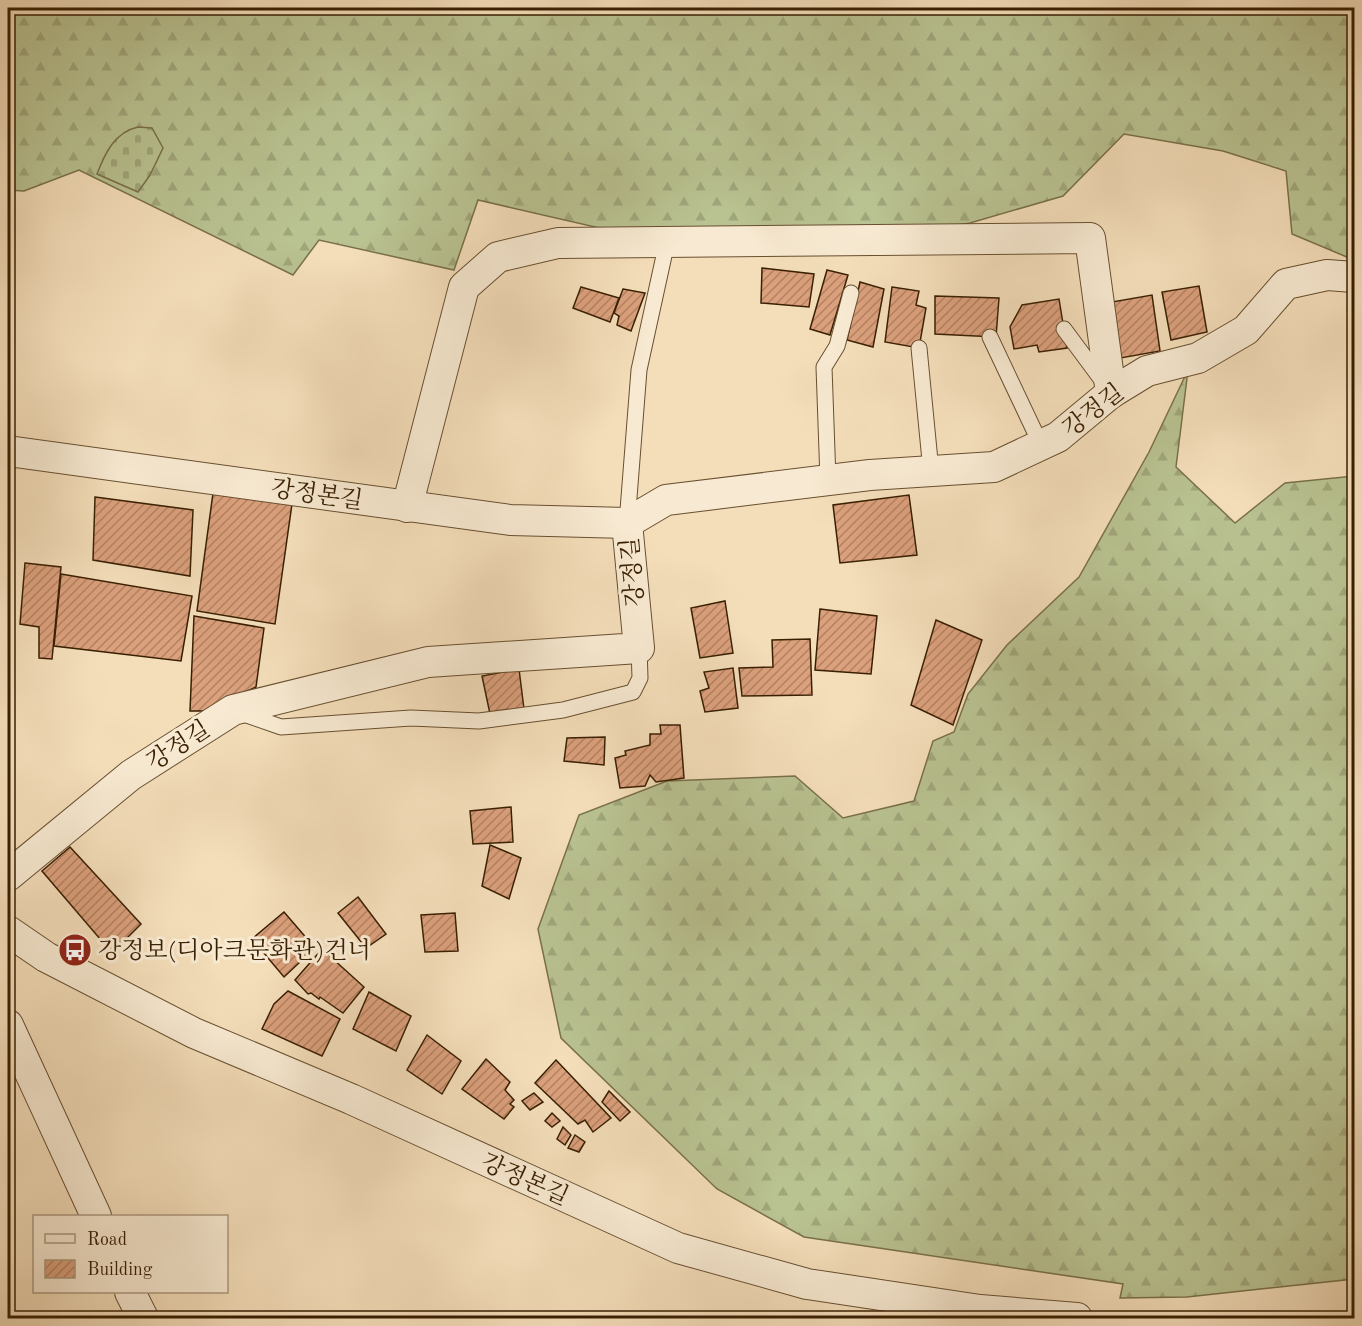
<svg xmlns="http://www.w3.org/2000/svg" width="1362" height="1326" font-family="'Old Standard TT','Noto Serif KR',serif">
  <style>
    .forest { fill: url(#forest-firs); stroke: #79704a; stroke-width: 1.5 }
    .cemetery { fill: url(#cemetery-stones); stroke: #79704a; stroke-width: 1.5 }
    .building { fill: url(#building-hatch); stroke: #391f02; stroke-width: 1.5 }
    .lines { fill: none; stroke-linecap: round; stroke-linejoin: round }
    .service-casing { stroke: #684f30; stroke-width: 17 }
    .minor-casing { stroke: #684f30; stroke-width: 32 }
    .service { stroke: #f8ead2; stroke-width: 15 }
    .minor { stroke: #f8ead2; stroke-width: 30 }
    .labels { text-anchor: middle; stroke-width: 6; stroke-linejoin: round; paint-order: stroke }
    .street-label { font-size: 24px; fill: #391f02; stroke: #f8ead2 }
    .poi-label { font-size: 24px; fill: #391f02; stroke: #f8ead2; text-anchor: start }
  </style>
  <defs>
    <pattern id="forest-firs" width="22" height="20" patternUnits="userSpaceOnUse" patternTransform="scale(1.5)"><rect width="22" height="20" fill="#b9c291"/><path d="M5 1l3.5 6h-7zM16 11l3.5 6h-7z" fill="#a0a67b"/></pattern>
    <pattern id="cemetery-stones" width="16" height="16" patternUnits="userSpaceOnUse" patternTransform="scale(1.5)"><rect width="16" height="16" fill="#b9c291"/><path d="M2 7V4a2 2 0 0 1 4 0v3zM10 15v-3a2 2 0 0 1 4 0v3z" fill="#a0a67b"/></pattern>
    <pattern id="building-hatch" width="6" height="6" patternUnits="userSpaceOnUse" patternTransform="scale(1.5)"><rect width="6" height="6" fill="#dba07c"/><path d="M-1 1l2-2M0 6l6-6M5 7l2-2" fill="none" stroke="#b38263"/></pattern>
  </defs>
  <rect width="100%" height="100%" fill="#f4deba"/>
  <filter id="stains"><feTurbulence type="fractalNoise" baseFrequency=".00333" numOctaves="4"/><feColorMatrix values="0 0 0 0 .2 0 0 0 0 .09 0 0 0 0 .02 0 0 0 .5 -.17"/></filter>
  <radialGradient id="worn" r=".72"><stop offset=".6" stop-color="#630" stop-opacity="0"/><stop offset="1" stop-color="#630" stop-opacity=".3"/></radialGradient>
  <g class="forest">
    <polygon points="8,8 1354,8 1354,260 1292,234 1286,171 1223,151 1124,134 1063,196 970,223 765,255 643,238 478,200 454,270 319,240 293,275 79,170 24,191 8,190"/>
    <polygon points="1188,370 1176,467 1235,523 1285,483 1354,476 1354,1279 1187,1297 1120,1298 1123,1284 804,1237 717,1189 561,1038 538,929 579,815 667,781 795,776 843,818 914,801 933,741 954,732 968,694 1007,645 1079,577 1149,452"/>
  </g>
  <path class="cemetery" d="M138 127 152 128 163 148 150 175 138 192 97 174C105 153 115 132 138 127Z"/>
  <g class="building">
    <polygon points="762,268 814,274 809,307 761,303"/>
    <polygon points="827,270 848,275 830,335 810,329"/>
    <polygon points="860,282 884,289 873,347 847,340"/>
    <polygon points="1199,286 1207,332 1171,340 1162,292"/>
    <polygon points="581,287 619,298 610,322 573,308"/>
    <polygon points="892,287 919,291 916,305 926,308 919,348 885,342"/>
    <polygon points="623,289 645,293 631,331 617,325 619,316 614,313"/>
    <polygon points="1152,295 1160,351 1115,359 1106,303"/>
    <polygon points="935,296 999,298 996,337 935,334"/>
    <polygon points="1059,299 1067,348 1039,352 1037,345 1014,349 1010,327 1022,305"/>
    <polygon points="213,493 292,504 275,624 197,611"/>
    <polygon points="909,495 917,555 840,563 833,505"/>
    <polygon points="95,497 193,510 190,576 93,560"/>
    <polygon points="25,563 61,567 52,659 39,658 39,627 20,624"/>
    <polygon points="61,574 192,596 181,661 54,646"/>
    <polygon points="725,601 733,653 700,658 691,608"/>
    <polygon points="820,609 877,616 871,674 815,670"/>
    <polygon points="194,616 264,628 256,687 207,711 190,711"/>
    <polygon points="936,620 982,640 953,725 911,705"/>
    <polygon points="810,639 812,695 742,696 739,668 773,667 772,640"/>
    <polygon points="733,668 738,708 705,712 700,691 709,688 704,672"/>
    <polygon points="519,669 524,709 490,714 482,676"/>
    <polygon points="660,725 680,725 684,778 656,782 650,775 645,786 620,788 615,758 626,755 625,751 650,745 650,734 661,734"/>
    <polygon points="605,737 604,765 564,761 567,738"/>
    <polygon points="511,807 513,842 473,844 470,811"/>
    <polygon points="490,845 521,858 509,899 482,886"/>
    <polygon points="70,847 141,924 112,953 42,871"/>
    <polygon points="358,897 386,934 366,948 338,913"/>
    <polygon points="284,912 315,948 284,977 252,939"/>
    <polygon points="455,913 458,951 425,952 421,915"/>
    <polygon points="322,949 364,987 343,1013 320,997 319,999 311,993 308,994 295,980"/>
    <polygon points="288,991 340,1019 322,1056 262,1029 274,1004"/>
    <polygon points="369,992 411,1016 396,1051 353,1029"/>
    <polygon points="427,1035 461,1061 442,1094 407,1070"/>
    <polygon points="486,1059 510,1082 505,1090 514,1100 510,1104 514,1107 504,1119 462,1089"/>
    <polygon points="556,1060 611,1118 593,1132 585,1120 578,1124 535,1083"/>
    <polygon points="609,1091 630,1112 620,1121 602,1102"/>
    <polygon points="534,1093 543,1102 530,1110 522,1101"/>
    <polygon points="552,1113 560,1121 552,1127 545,1121"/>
    <polygon points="563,1127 571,1135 565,1145 557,1139"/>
    <polygon points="575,1135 585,1142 579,1152 568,1148"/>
    <polygon points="387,1316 454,1318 387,1318"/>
  </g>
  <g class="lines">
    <defs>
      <g id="service">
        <polyline points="1064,329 1104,383"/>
        <polyline points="990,337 1041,445"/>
        <polyline points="919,348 931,471"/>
        <polyline points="828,480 824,367 837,346 851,293"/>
        <polyline points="627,523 639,370 667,242"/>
        <polyline points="241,713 281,727 411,718 479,721 563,710 633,692 640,678 639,648"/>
      </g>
      <g id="minor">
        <polyline points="8,451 510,520 627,523"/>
        <polyline points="407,507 464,287 498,257 558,243 1090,238 1111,393"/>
        <polyline points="627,523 666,500 870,475 994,467 1058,437 1111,393 1147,371 1198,358 1246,330 1286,284 1327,275 1354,277"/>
        <polyline points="8,876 131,775 233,710 428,662 639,648 627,523"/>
        <polyline points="8,931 46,957 194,1033 351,1099 678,1248 807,1284 980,1310 1077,1318"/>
        <polyline points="8,1025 96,1216"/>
        <polyline points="130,1292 143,1318"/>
      </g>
    </defs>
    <use href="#service" class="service-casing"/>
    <use href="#minor" class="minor-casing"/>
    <use href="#service" class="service"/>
    <use href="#minor" class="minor"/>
  </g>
  <defs>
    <symbol id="bus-disc" viewBox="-11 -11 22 22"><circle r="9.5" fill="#8f2418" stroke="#f8ead2"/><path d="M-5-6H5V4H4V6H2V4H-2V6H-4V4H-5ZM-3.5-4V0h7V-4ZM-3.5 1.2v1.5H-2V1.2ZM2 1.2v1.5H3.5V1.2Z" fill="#fff"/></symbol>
  </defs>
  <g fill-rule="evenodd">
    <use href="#bus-disc" x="56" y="931" width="38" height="38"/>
  </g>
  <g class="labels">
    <g class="street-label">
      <text transform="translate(1093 410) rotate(-38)" y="8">강정길</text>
      <text transform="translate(317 494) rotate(8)" y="8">강정본길</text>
      <text transform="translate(632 572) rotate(-95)" y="8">강정길</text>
      <text transform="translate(178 745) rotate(-33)" y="8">강정길</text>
      <text transform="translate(525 1179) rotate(24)" y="8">강정본길</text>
    </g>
    <g class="poi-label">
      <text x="98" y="958">강정보(디아크문화관)건너</text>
    </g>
  </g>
  <rect width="1362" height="1326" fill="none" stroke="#f4deba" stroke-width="30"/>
  <rect x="9" y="9" width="1344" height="1308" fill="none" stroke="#391f02" stroke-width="3"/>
  <rect x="15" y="15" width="1332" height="1296" fill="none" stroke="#391f02" stroke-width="1.5"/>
  <rect x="33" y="1215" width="195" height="78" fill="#f8ead2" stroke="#ac997f" stroke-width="1.5"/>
  <rect x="45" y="1234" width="30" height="9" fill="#f8ead2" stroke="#ac997f" stroke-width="1.5"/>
  <text x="87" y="1245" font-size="18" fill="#391f02">Road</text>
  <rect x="45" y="1260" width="30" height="18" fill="url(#building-hatch)" stroke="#ac997f" stroke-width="1.5"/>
  <text x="87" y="1275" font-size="18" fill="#391f02">Building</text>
  <rect width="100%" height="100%" filter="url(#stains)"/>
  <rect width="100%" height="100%" fill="url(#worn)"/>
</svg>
